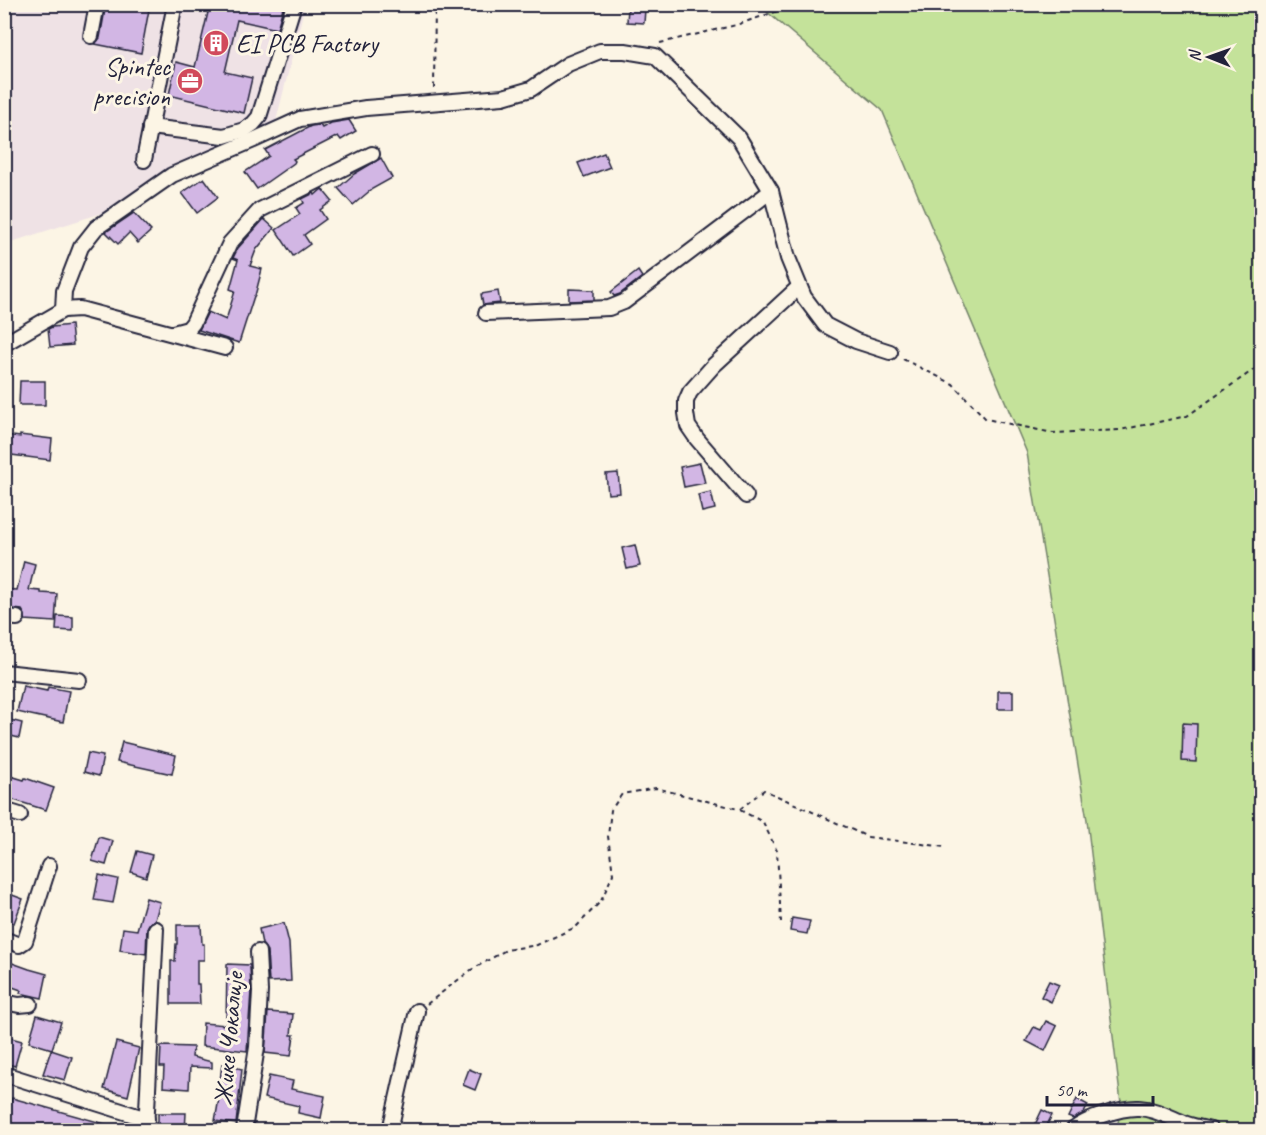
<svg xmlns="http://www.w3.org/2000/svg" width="1266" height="1135" font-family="Caveat,sans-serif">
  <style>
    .built { fill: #efe2e5 }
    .green { fill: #c4e29a; stroke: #73826a; stroke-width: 1.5 }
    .building { fill: #d2b6e4; stroke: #22223b; stroke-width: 1.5 }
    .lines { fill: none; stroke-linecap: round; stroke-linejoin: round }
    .minor-casing { stroke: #22223b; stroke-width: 18 }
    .path { stroke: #22223b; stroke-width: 2; stroke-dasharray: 4.5 4.5; stroke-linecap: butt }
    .minor { stroke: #fcf5e5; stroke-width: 14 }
    .labels { text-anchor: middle; stroke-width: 6; stroke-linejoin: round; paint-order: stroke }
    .poi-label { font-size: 26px; fill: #22223b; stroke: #fcf5e5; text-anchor: start }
    .street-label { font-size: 26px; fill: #22223b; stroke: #fcf5e5 }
  </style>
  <rect width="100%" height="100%" fill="#fcf5e5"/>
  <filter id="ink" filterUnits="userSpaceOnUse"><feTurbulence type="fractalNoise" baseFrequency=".0167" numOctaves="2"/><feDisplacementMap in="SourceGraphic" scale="12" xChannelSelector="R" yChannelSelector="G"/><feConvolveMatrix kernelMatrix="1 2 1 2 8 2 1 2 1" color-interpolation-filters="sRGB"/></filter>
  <g filter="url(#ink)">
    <polygon class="built" points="5,5 305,5 276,121 252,135 168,169 102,213 5,244"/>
    <polygon class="green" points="759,5 1261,5 1261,1130 1117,1130 1121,1103 1087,820 1027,453 882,110"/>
    <g class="building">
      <polygon points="106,4 150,4 141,53 95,44 100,38"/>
      <polygon points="210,4 284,4 277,29 237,20 225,72 252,78 244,113 169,95 176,62 195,67"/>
      <polygon points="628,8 645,9 644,23 627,22"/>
      <polygon points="349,120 356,131 341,140 338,136 293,159 295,161 294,163 257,189 245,172 269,156 265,150 311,126 320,125 322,128 331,123"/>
      <polygon points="604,153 610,167 584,177 578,163"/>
      <polygon points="381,158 392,178 372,189 353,205 338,188 354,174"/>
      <polygon points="204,178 218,197 197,213 182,193"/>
      <polygon points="322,189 332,201 320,210 326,219 304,235 310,244 293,256 276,230 300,214 296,208 304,203 302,199 314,193 315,195"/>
      <polygon points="134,213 151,231 138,243 129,233 118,244 106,232"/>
      <polygon points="264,219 274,228 256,250 250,266 262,269 255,296 254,296 239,343 199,330 208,312 226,320 235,291 230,289 238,260 233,258 238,248"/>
      <polygon points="638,271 642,277 620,294 614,296 611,292"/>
      <polygon points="569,289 594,290 594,300 569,301"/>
      <polygon points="498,291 500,303 483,305 481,294"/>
      <polygon points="71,325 73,345 50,347 48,329 52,327"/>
      <polygon points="20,381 45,381 45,405 19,405"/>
      <polygon points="4,435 20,437 20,435 52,439 50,460 4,454"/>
      <polygon points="700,463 705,483 684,487 680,467"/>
      <polygon points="618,473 620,493 608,494 606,474"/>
      <polygon points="711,492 715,509 702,512 698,495"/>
      <polygon points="635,545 640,566 627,569 622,548"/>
      <polygon points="24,561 35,564 29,590 41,591 41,593 57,594 55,622 25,620 25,615 22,610 4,608 4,589 17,590"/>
      <polygon points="57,616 73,617 73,631 56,630"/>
      <polygon points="23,686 47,691 48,687 69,691 63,722 17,712"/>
      <rect x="998" y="691" width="15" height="18"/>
      <polygon points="10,720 22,723 19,738 7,735"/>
      <polygon points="1183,723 1197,724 1196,762 1182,761"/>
      <polygon points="122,742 176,755 172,774 117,762"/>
      <polygon points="88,753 103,756 99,776 84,772"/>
      <polygon points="4,774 24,780 25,778 54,788 46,810 4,797"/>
      <polygon points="99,837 113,841 106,865 92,861"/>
      <polygon points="137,851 152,855 146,877 131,872"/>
      <polygon points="99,875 118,879 113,903 94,900"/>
      <polygon points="4,892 23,899 14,923 4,920"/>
      <polygon points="146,898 160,902 155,920 149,924 147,928 146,954 120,950 123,928 137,930"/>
      <polygon points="792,918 810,921 807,934 790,931"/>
      <polygon points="284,923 289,943 291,981 269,982 267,951 262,944 259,929"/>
      <polygon points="177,925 201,925 202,944 204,944 204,960 197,960 197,984 199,984 200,1004 171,1004 171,961 175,961 176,944 177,944"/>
      <polygon points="4,960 29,969 47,974 42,998 20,993 21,990 4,984"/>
      <polygon points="227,964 250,965 251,991 247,1051 202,1046 203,1023 226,1025"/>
      <polygon points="1049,981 1059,985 1051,1002 1041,997"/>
      <polygon points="268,1012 293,1014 291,1035 294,1035 291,1056 265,1053"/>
      <polygon points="37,1015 61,1022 52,1049 29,1042"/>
      <polygon points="1046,1021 1057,1026 1045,1051 1026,1041 1034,1027 1041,1030"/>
      <polygon points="4,1036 22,1041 15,1066 4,1063"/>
      <polygon points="116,1042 139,1048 128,1096 104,1089"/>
      <polygon points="161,1046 193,1047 192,1057 212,1062 212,1068 190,1067 189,1089 163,1087 164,1067 160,1067"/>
      <polygon points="51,1050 72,1057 65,1080 43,1074"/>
      <polygon points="222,1064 242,1069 236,1124 215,1121 222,1081 220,1081"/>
      <polygon points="469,1069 481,1074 475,1090 463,1085"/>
      <polygon points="269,1076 293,1081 291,1089 325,1096 321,1118 298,1113 299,1106 264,1098"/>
      <polygon points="12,1098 116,1127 116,1131 35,1131 5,1122"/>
      <polygon points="1077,1099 1088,1105 1084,1113 1073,1119 1068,1117"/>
      <polygon points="1042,1110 1052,1115 1044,1131 1032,1131"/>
      <polygon points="158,1113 186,1113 185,1131 158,1131"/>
    </g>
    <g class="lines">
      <defs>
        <g id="minor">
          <polyline points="91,36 97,4"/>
          <polyline points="150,127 224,136 244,130 253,124 259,117 294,4"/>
          <polyline points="144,160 175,4"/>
          <polyline points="63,310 64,291 81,247 96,228 172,175 256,139 300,119 366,108 503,97 531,89 568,64 600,51 625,51 655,56 739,138 771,191 788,258 804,297 825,325 856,341 890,352"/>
          <polyline points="486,313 609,308 624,302 771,191"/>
          <polyline points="173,333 188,329 193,323 230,243 260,210 372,154"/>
          <polyline points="4,344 63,310 80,309 225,348"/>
          <polyline points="746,496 697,439 688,426 686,413 686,401 690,392 714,365 799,287"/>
          <polyline points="4,617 17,618"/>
          <polyline points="4,672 79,680"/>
          <polyline points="4,810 20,815"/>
          <polyline points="4,939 19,945 25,941 49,866"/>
          <polyline points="4,1002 19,1005 30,1004"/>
          <polyline points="4,1074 147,1119"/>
          <polyline points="146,1130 156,929"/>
          <polyline points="244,1130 257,1047 260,991 258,952"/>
          <polyline points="390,1130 417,1011"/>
          <path d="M1073 1130C1087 1119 1121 1107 1139 1108 1155 1109 1169 1117 1184 1123 1192 1126 1202 1128 1211 1130"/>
        </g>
      </defs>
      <use href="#minor" class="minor-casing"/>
      <g class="path">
        <polyline points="660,43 736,25 799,4"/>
        <polyline points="434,88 435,4"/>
        <polyline points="903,359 953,384 986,419 1053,433 1120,430 1187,416 1262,364"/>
        <polyline points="740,809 764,790 868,837 945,847"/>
        <polyline points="427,1004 471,970 506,950 537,945 576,927 601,901 613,874 608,836 611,810 622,794 656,788 738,809 763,822 777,851 781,922"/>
      </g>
      <use href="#minor" class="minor"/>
    </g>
  </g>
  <defs>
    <symbol id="building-disc" viewBox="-11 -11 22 22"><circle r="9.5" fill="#d1495b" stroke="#fcf5e5"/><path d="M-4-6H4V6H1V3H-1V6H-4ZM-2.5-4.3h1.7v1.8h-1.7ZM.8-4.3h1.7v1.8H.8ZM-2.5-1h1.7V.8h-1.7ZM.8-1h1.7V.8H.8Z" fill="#fff"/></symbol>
    <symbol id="office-disc" viewBox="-11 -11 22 22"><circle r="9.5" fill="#d1495b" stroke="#fcf5e5"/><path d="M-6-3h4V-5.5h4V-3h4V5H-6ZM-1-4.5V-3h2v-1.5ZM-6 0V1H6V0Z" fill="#fff"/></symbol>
  </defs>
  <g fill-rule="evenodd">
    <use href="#building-disc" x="201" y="28" width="30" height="30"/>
    <use href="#office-disc" x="175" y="66" width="30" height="30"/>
  </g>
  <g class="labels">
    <g class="poi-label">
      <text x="236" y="52">EI PCB Factory</text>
      <text x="170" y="75" text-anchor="end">Spintec<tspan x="170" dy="30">precision</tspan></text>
    </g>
    <g class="street-label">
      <text transform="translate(228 1039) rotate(-85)" y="9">Жике Чокалије</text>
    </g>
  </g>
  <rect width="1266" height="1135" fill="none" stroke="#fcf5e5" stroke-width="24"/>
  <rect x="12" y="12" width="1242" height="1111" fill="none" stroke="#22223b" stroke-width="2" filter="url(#ink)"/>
  <g transform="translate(1209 57) rotate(271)" stroke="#fcf5e5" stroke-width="4.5" paint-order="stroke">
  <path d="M0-4.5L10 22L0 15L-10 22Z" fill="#22223b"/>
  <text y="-9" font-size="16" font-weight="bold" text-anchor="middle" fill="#22223b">N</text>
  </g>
  <path d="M1047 1096v9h106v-9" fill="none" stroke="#22223b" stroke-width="3"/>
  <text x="1056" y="1096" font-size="18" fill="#22223b" stroke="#fcf5e5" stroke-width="4.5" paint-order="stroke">50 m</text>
</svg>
